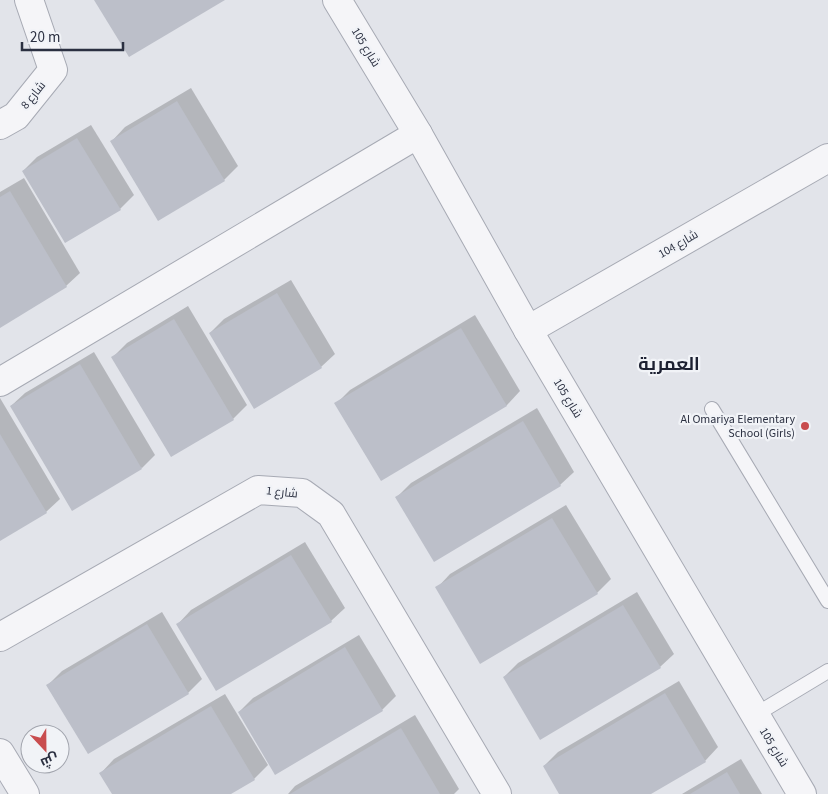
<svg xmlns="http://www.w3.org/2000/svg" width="828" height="794" font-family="'Source Sans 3',Cairo,sans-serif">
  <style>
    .shadow { fill: #0003 }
    .building { fill: #bcbfc9 }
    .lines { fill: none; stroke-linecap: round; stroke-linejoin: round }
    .service-casing { stroke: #a7aab4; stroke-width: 16 }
    .minor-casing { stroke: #a7aab4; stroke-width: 30 }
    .service { stroke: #f5f5f8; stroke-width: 14 }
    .minor { stroke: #f5f5f8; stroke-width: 28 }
    .poi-dot { fill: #c94d4f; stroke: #f1f3f7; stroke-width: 2 }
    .labels { text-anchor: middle; stroke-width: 4.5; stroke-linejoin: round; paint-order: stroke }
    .street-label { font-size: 12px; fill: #2b3041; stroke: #f1f3f7 }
    .poi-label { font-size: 12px; fill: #2b3041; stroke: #f1f3f7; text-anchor: end }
    .district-label { font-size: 18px; font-weight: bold; fill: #1d2132; stroke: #f1f3f7 }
  </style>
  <rect width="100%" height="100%" fill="#e2e4ea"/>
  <g class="shadow">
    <polygon points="191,88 238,166 224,180 112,141 125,127"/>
    <polygon points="91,125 134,195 120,209 23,171 37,157"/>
    <polygon points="24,178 80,273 66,286 0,326 0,192"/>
    <polygon points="291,280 335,354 321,367 210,333 224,319"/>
    <polygon points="188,306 247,405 233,419 113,357 127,343"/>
    <polygon points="475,315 520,391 507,405 381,479 336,404 350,390"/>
    <polygon points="94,352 155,455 142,468 11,406 25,393"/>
    <polygon points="0,398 60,499 46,512 0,540"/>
    <polygon points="537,408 574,472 560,485 397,497 411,483"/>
    <polygon points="566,505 611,579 597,593 437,588 450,574"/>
    <polygon points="305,542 345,608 331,621 178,624 191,610"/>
    <polygon points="637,592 674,654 660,667 504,677 518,663"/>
    <polygon points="162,612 202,679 188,693 48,685 62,671"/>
    <polygon points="359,635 396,696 382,710 239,712 253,698"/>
    <polygon points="679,681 718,747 705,761 649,794 561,794 544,766 558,752"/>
    <polygon points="225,694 268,765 254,779 229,794 113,794 101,773 114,759"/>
    <polygon points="415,715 459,789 454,794 288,794 295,786"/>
    <polygon points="741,759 762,794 682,794"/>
  </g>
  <g class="building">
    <polygon points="94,0 225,0 129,57"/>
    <polygon points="177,101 225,181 158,221 110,141"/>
    <polygon points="77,138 121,210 65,243 22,171"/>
    <polygon points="10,191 67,287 0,328 0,197"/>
    <polygon points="277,293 322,368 254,409 209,333"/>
    <polygon points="174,319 234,420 171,457 111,357"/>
    <polygon points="461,328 507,406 381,481 334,403"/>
    <polygon points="80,364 142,469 72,511 10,406"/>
    <polygon points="523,421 561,486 434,562 395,497"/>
    <polygon points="0,434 47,513 0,541"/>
    <polygon points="552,518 598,594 480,664 435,587"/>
    <polygon points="291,555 332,622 216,691 176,624"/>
    <polygon points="623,605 661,668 540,740 503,677"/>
    <polygon points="147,624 189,694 88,754 46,685"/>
    <polygon points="345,647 383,711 275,775 238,712"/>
    <polygon points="665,693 706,762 651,794 559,794 543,766"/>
    <polygon points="211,706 255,780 231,794 112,794 99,773"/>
    <polygon points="401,728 440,794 290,794"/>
    <polygon points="727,772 740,794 690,794"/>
  </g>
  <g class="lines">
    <defs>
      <g id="service">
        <polyline points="712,409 828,601"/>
        <polyline points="755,715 828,671"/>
      </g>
      <g id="minor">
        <polyline points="337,0 418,134 528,330 802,794"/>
        <polyline points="0,125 16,116 53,70 29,0"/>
        <polyline points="528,330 828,158"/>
        <polyline points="0,382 418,134"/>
        <polyline points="0,637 258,490 302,493 331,514 497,794"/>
        <polyline points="0,753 25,794"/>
      </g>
    </defs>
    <use href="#service" class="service-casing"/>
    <use href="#minor" class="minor-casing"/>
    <use href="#service" class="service"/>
    <use href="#minor" class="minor"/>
  </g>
  <circle class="poi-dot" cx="805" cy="426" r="5"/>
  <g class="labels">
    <g class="street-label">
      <text transform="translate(366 47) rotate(59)" y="4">شارع 105</text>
      <text transform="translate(33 95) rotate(-51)" y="4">شارع 8</text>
      <text transform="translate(678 244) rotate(-30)" y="4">شارع 104</text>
      <text transform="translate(568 398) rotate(59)" y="4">شارع 105</text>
      <text transform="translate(282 492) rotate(6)" y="4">شارع 1</text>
      <text transform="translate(774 747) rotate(59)" y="4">شارع 105</text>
    </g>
    <g class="poi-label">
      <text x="795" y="423">Al Omariya Elementary<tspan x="795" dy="14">School (Girls)</tspan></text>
    </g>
    <g class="district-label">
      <text x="669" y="370">العمرية</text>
    </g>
  </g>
  <g transform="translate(45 749) rotate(158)"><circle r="24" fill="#f1f3f7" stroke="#a2a5ae"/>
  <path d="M0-4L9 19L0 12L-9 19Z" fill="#c94d4f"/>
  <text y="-8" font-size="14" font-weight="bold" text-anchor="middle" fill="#2b3041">ش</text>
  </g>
  <path d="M22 42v8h101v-8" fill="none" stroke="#2b3041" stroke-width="2.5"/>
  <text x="30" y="42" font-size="15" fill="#2b3041" stroke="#f1f3f7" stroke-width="4" paint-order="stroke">20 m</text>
</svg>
